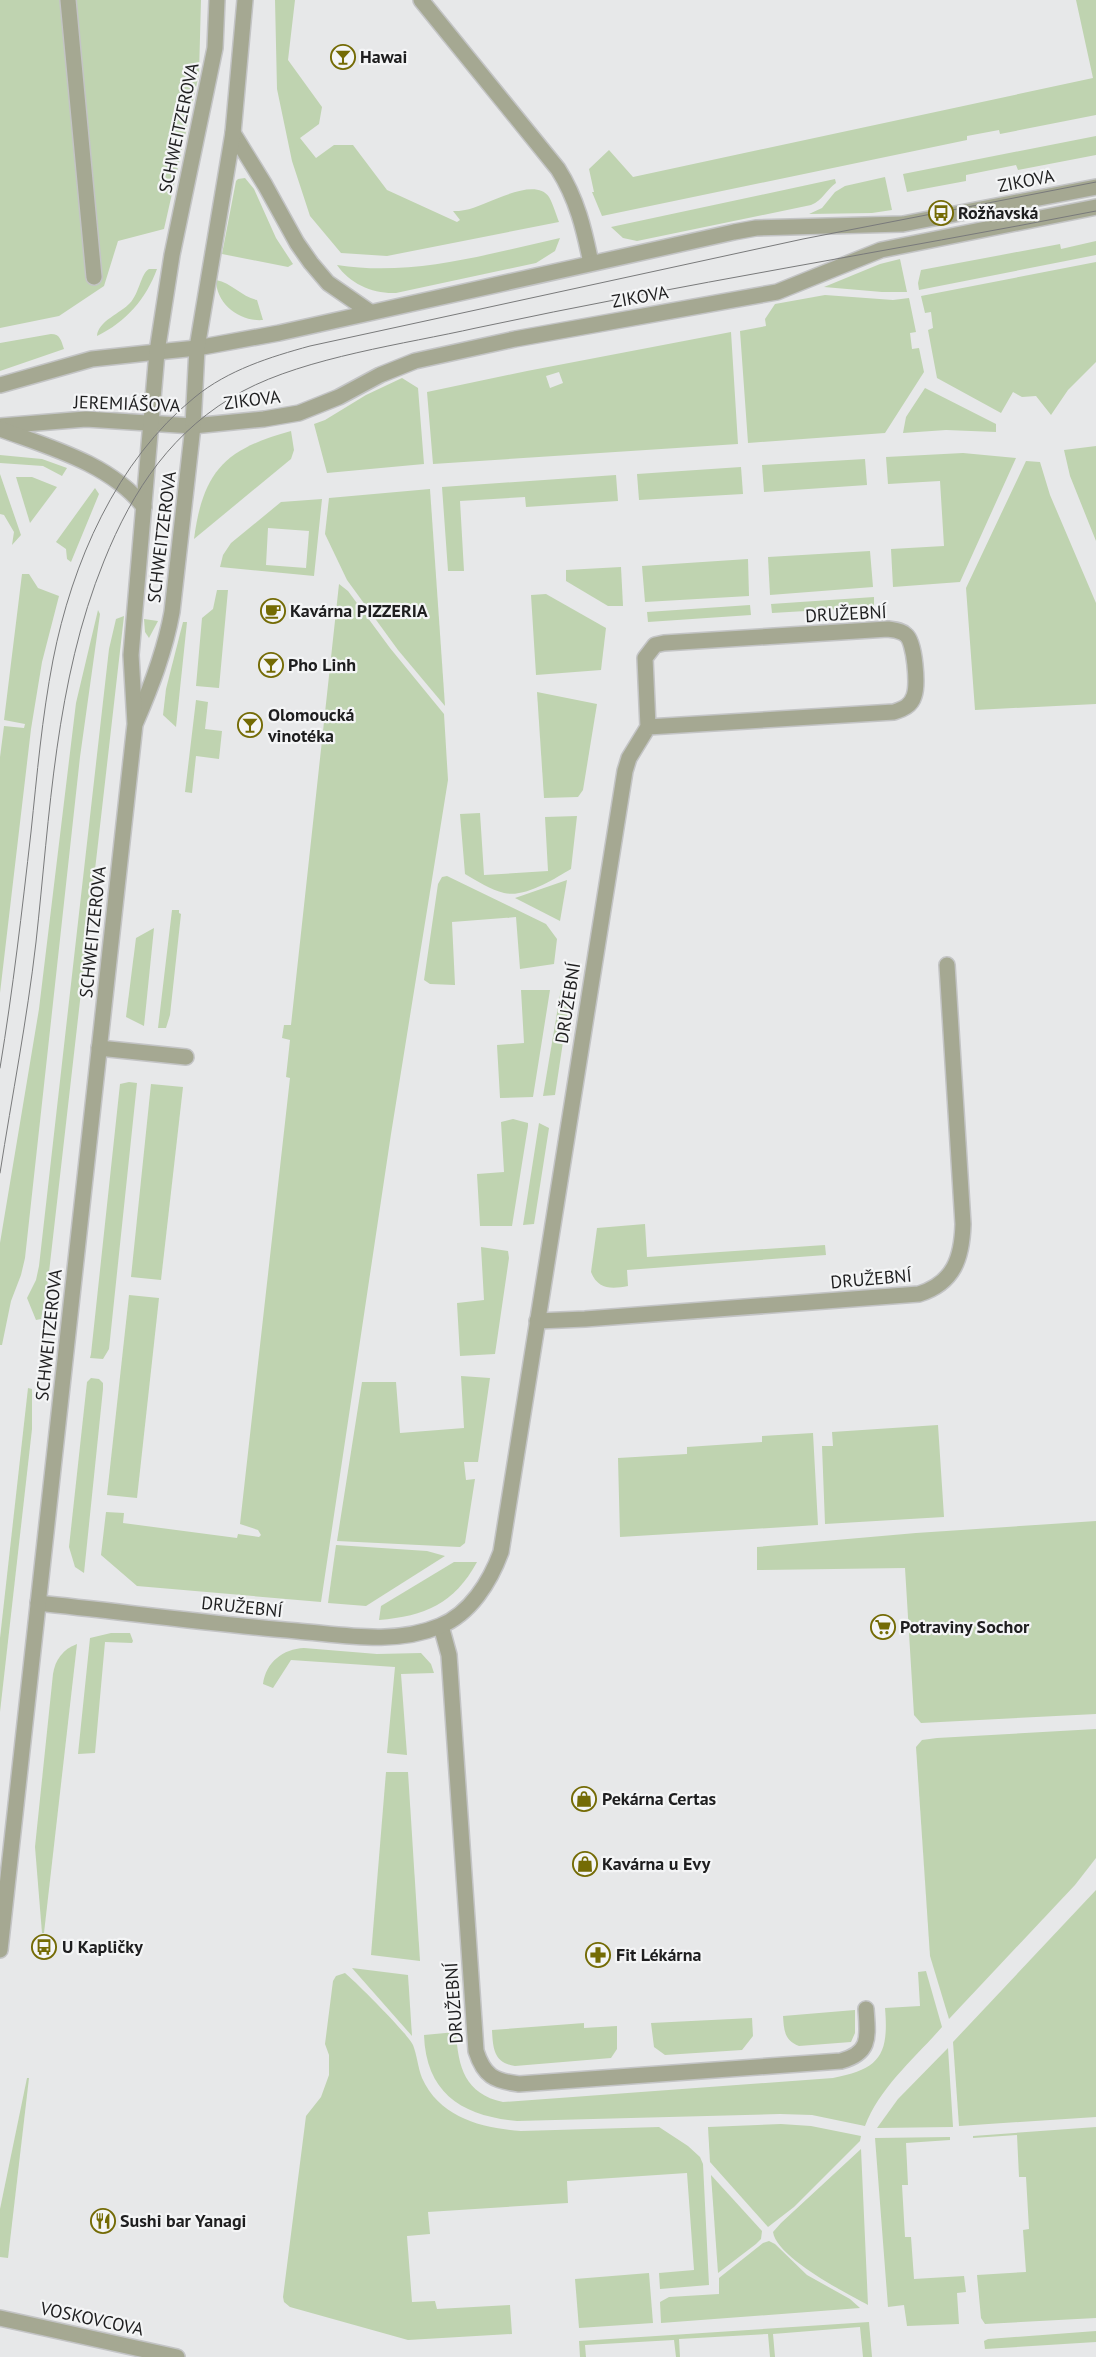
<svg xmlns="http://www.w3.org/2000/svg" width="1096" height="2357" font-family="'PT Sans',sans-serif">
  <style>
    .green { fill: #bfd3b0; fill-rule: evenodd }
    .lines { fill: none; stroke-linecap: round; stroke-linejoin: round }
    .service-casing { stroke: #c3c4c5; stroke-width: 18 }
    .minor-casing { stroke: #c3c4c5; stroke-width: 18 }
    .tertiary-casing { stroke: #c3c4c5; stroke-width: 18 }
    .service { stroke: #a5a892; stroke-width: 15 }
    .minor { stroke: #a5a892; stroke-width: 15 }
    .tertiary { stroke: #a5a892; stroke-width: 15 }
    .tram { stroke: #797a7b; stroke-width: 1 }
    .labels { text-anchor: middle; stroke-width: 4.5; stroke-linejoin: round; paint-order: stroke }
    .poi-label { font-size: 18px; font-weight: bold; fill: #1e1e1f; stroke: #f4f5f6; text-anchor: start }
    .street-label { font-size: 18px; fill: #1e1e1f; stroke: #f4f5f6 }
  </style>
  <rect width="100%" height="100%" fill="#e7e8e9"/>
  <g class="green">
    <polygon points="0,0 201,0 199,74 164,229 118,241 104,286 59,316 0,328"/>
    <path d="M275 0H295L288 60 322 107 319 124 300 138 316 158 334 145H353L387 190 457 222 460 220 453 211C457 211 461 211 465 210 484 207 534 175 549 197 553 204 556 214 559 222L387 256 341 253 310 216 292 161 277 89Z"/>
    <polygon points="1076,0 1096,0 1096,115 1000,134 999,130 967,136 967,140 602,216 592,192 594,192 589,169 609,150 633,177 1093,78"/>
    <polygon points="1096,136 1096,155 1018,170 1016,165 966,175 966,181 907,192 903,174"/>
    <polygon points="885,177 892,210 872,213 809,214 822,208 835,192 845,186"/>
    <polygon points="245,178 254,189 276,238 293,264 288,267 222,254 236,181 238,179"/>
    <path d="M835 179 836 183C826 190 823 200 811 205L637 241 623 238 611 227Z"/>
    <path d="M560 238 555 251 536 263 396 293C373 294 350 284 337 265 413 277 487 254 560 238Z"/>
    <polygon points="1096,241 1096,255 919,290 918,283 921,270 1060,244 1061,249"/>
    <polygon points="900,259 907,292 882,292 824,287 880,264"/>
    <polygon points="1096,262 1096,362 1068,390 1051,415 1036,396 1022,397 1013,392 1001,413 937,378 928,330 933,328 931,312 925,313 921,296"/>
    <path d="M149 269H157C146 299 126 322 97 336 98 321 121 313 130 303 139 294 141 273 149 269Z"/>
    <path d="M216 280C232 283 242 297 257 300L263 320C240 322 216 304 216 280Z"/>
    <polygon points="825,295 893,300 909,298 916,332 910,333 912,349 919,348 924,372 885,433 748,443 740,331 766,326 765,319 775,304"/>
    <path d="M731 332 738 444 433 464 427 392 527 371ZM559 372 563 383 550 388 546 376Z"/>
    <path d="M51 334C60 334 61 340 64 349L0 371V343Z"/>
    <polygon points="402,378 418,388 424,464 327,473 314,424 325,420 366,395"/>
    <polygon points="925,388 996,424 996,432 946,430 903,433 906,417"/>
    <path d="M291 431 294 450 291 459 194 539C203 471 225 449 291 431Z"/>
    <polygon points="1096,446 1096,541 1070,476 1064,450"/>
    <polygon points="963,453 1016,458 960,582 893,587 891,549 944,546 940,481 888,484 886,457"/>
    <polygon points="0,455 42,459 67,468 62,476 43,466 0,463"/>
    <polygon points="865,459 867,485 764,492 762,465"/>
    <polygon points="1026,461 1040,462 1050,495 1096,603 1096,704 975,710 966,588"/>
    <polygon points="741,467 743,494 639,500 637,474"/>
    <polygon points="0,474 21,535 12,545 14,532 4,515 0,514"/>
    <polygon points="616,475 618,501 526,507 525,497 460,501 464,571 448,571 442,487"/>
    <polygon points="16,477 32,477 57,487 30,523"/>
    <polygon points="95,488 99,494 71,562 67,559 66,549 56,542"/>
    <polygon points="430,489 445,706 398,650 347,580 325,534 329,498"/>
    <path d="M322 499 314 576 220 567 223 555 231 543 281 502ZM268 528 309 531 306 568 266 565Z"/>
    <polygon points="870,551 873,587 770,595 768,557"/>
    <polygon points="748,559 749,596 645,602 642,566"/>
    <polygon points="621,567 623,606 608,606 566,581 566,570"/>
    <polygon points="22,574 29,574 38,588 59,596 42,662 31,729 0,993 0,757 4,726 24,728 25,724 4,720"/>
    <polygon points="339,584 348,591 390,648 444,714 448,780 391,1134 321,1602 137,1586 101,1555 106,1512 124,1513 123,1523 237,1538 238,1534 259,1537 261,1535 258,1530 240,1524 290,1078 286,1077 290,1040 282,1038 284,1025 291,1025"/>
    <polygon points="217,590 228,590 219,688 196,686 202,618 213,609"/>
    <polygon points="546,594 606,628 601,670 536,675 531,595"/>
    <polygon points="874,597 874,607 772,613 771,604"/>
    <polygon points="750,605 751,615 648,622 647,612"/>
    <polygon points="98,610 100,614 80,757 25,1258 21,1275 11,1301 2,1345 0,1345 0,1243 39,1009 76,703"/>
    <polygon points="124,616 48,1281 41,1319 36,1320 27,1298 36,1280 39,1266 109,649 116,619"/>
    <polygon points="144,619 158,621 149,638 145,632"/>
    <polygon points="183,622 187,622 176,727 163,715 166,689"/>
    <polygon points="537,692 597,704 583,790 578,797 544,798"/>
    <polygon points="196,700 208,702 205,729 222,731 219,759 196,756 192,793 185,792"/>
    <path d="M480 813 484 875 548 871 545 817 577 816 571 869C554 879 525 898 504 893 491 890 477 881 465 874L460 814Z"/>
    <polygon points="447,876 546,924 557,939 554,964 520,969 516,917 452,922 455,985 430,984 424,980 438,884 442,877"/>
    <polygon points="567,880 560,921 515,898"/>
    <polygon points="172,910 179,910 179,913 181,914 170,1015 166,1028 158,1028"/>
    <polygon points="154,928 144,1026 126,1017 136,938"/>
    <polygon points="561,989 571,989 555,1095 543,1096"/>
    <polygon points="521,990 550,990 533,1097 500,1098 497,1045 524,1043"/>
    <polygon points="129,1082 137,1083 109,1349 103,1359 90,1358 91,1354 120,1084"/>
    <polygon points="151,1084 183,1087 161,1280 131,1277"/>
    <polygon points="513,1119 528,1123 528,1126 512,1226 480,1226 477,1174 504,1172 501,1122"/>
    <polygon points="539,1123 549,1128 534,1224 523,1225"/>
    <path d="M645 1224 647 1257 825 1245 826 1255 627 1270 628 1286C612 1289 598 1290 591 1272L597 1228Z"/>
    <polygon points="481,1247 508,1251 509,1258 495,1354 460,1356 457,1303 484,1300"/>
    <polygon points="129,1295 159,1298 137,1498 107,1495"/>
    <polygon points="461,1376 490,1378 478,1462 464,1462 466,1480 475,1479 465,1543 460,1547 337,1541 362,1382 396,1382 400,1433 464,1428"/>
    <polygon points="91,1378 99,1379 103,1383 103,1389 84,1573 75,1567 69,1547 87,1382"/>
    <polygon points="28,1388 32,1389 32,1429 0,1712 0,1638"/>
    <polygon points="938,1425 944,1517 825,1524 822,1446 833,1446 832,1432"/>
    <polygon points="813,1433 818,1525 620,1537 618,1458 687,1454 687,1447 762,1442 762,1436"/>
    <polygon points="1096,1521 1096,1714 921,1723 914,1715 905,1568 757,1570 757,1547 916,1533"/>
    <polygon points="336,1545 427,1551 445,1556 366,1606 328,1603"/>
    <path d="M454 1562H477C454 1604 425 1616 379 1620L381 1606Z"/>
    <polygon points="111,1633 130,1633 133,1641 132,1643 105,1642 95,1753 78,1754 90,1638"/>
    <path d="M77 1644 44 1933H42L35 1847 53 1674C55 1660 63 1649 77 1644Z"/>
    <path d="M304 1648 377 1654 421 1653 431 1664 434 1673 401 1674 407 1755 387 1753 395 1667 291 1660 273 1688 263 1684C266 1662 283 1649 304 1648Z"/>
    <polygon points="1096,1729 1096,1858 1075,1885 949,2019 930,1956 916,1747 922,1740 937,1738"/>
    <polygon points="386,1772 408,1772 420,1961 371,1955"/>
    <polygon points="1096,1890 1096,2117 959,2126 953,2042"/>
    <polygon points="352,1968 408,1975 412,2036"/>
    <path d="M926 1971 942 2027C915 2058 880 2087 865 2126L812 2115 780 2114 517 2121C463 2116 426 2094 424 2035L456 2032C458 2067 465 2094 503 2102L833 2078C880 2069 889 2055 885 2008L920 2006 918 1972Z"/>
    <path d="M345 1973C356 1982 408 2034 413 2045 417 2055 418 2068 422 2078 440 2118 482 2128 521 2131L659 2127 688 2146 700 2157 703 2164 709 2285 660 2289 659 2273 694 2270 687 2173 567 2181 568 2203 428 2212 430 2234 407 2236 412 2302 435 2301 437 2309 510 2305 512 2334 408 2340 290 2307 284 2302 283 2297 306 2116 321 2097 329 2075V2055L325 2044 333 1981 336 1976Z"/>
    <path d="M855 2010V2033L851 2042 799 2046C784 2040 784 2030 783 2016Z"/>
    <polygon points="752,2018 753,2036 742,2050 665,2055 654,2047 651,2023"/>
    <path d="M584 2023V2028L617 2026V2049L611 2058 515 2066C494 2063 493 2049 492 2030Z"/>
    <polygon points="948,2048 953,2127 877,2128 898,2099"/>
    <polygon points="27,2078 29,2078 8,2258 0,2257 0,2209"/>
    <polygon points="781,2124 811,2126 861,2136 860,2141 794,2207 768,2227 710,2162 708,2127"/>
    <polygon points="1096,2127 1096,2318 985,2324 981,2318 977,2275 1026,2272 1023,2230 1029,2229 1026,2177 1019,2177 1017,2135 973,2138 973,2136"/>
    <polygon points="950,2137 950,2140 906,2143 908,2185 902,2185 905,2237 911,2237 914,2279 964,2276 966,2292 957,2293 959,2324 907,2326 904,2305 888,2307 875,2138"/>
    <path d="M861 2149 868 2305C846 2293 777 2258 773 2232L781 2223Z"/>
    <polygon points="711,2175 762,2231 761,2239 756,2244 718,2273"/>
    <polygon points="769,2241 775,2244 807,2275 850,2299 860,2308 661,2323 660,2302 669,2297 719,2294 719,2278 763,2243"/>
    <polygon points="649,2273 653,2323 579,2328 575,2279"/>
    <polygon points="869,2322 872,2357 863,2357 860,2327 773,2334 775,2357 770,2357 768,2334 679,2339 680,2357 676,2357 674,2340 585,2345 586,2357 580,2357 579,2341"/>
    <polygon points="1096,2331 1096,2342 985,2349 984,2341 988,2339"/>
  </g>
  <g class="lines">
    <defs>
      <g id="service">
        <path d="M421 0 558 169C577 199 584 229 591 263"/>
        <polyline points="99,1048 186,1057"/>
        <path d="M441 1626 449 1655 476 2051C484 2076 494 2081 519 2084L841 2061C871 2053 868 2037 866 2009"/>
      </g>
      <g id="minor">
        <polyline points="68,0 94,277"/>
        <polyline points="0,385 92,359 157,352"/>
        <polyline points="0,426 86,419 193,426"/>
        <path d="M0 429C49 447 111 464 144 507"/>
        <path d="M537 1321 585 1319 919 1294C954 1283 962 1258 963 1224L947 965"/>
        <path d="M38 1603C124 1612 211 1624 297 1631 344 1635 395 1645 440 1626 470 1614 490 1582 501 1552L625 771 629 758 648 727 645 658 655 645 664 643 888 629C894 630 901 630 906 635 915 642 918 685 914 696 911 706 903 709 894 712L648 727"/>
        <polyline points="0,2318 177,2357"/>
      </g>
      <g id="tertiary">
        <polyline points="233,133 265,185 297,243 311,263 328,283 370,312"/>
        <polyline points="157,352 197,348 279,333 734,232 756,228 903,224 1096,187"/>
        <polyline points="193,426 264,419 299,413 339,397 380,375 415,361 515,339 777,292 881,250 1096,207"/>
        <path d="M136 722C151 687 165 651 172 612L193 426 197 348 233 133 245 0"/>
        <polyline points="0,1950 135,724 131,655 157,352 172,255 215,48 217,0"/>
      </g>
    </defs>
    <use href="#service" class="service-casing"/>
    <use href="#minor" class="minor-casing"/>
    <use href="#tertiary" class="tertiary-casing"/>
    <use href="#service" class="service"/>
    <use href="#minor" class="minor"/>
    <use href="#tertiary" class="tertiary"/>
    <g class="tram">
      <path d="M0 1068C13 989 22 911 31 832 37 775 42 717 53 660 72 563 116 461 195 397 228 370 270 357 310 346L803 239 1096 182"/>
      <path d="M0 1173C12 1096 27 1020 36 942 50 815 55 681 104 561 133 489 173 429 243 391 307 357 405 344 476 328 682 284 890 251 1096 211"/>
    </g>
  </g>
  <defs>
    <symbol id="bar-ring" viewBox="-11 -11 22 22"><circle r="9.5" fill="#f4f5f6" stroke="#746b05" stroke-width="1.5"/><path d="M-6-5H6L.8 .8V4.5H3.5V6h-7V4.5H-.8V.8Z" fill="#746b05"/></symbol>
    <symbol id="bus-ring" viewBox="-11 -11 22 22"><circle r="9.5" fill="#f4f5f6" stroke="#746b05" stroke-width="1.5"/><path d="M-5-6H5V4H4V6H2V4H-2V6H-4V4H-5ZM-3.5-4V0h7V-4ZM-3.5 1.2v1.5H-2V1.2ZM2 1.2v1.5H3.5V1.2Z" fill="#746b05"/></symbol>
    <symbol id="cafe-ring" viewBox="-11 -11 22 22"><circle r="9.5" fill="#f4f5f6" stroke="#746b05" stroke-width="1.5"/><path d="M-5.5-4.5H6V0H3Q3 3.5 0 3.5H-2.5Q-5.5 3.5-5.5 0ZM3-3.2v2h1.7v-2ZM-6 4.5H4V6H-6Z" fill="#746b05"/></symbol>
    <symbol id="supermarket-ring" viewBox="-11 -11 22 22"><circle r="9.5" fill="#f4f5f6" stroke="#746b05" stroke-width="1.5"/><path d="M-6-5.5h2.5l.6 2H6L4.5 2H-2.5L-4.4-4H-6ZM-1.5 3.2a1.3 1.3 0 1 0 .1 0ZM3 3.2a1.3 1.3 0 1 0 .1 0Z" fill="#746b05"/></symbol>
    <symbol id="shop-ring" viewBox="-11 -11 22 22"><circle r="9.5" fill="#f4f5f6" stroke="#746b05" stroke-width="1.5"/><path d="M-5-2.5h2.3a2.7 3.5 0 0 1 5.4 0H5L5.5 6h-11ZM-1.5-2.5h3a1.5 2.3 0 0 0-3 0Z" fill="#746b05"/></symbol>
    <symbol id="pharmacy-ring" viewBox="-11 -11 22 22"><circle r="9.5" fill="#f4f5f6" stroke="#746b05" stroke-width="1.5"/><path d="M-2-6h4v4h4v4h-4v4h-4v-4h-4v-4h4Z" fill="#746b05"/></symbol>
    <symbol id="restaurant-ring" viewBox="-11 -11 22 22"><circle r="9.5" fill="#f4f5f6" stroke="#746b05" stroke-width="1.5"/><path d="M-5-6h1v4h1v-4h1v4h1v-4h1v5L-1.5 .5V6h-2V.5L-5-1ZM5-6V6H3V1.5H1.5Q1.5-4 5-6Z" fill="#746b05"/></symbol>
  </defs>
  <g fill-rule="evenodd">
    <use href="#bar-ring" x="329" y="43" width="28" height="28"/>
    <use href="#bus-ring" x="927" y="199" width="28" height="28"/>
    <use href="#cafe-ring" x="259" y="597" width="28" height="28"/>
    <use href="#bar-ring" x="257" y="651" width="28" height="28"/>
    <use href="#bar-ring" x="236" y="711" width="28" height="28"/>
    <use href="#supermarket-ring" x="869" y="1613" width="28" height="28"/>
    <use href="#shop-ring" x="570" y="1785" width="28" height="28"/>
    <use href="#shop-ring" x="571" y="1850" width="28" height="28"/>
    <use href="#bus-ring" x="30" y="1933" width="28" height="28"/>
    <use href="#pharmacy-ring" x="584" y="1941" width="28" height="28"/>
    <use href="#restaurant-ring" x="89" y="2207" width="28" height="28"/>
  </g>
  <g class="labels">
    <g class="poi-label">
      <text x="360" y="63">Hawai</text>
      <text x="958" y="219">Rožňavská</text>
      <text x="290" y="617">Kavárna PIZZERIA</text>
      <text x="288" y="671">Pho Linh</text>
      <text x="268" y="721">Olomoucká<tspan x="268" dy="21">vinotéka</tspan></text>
      <text x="900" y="1633">Potraviny Sochor</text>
      <text x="602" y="1805">Pekárna Certas</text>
      <text x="602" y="1870">Kavárna u Evy</text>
      <text x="62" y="1953">U Kapličky</text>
      <text x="616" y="1961">Fit Lékárna</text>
      <text x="120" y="2227">Sushi bar Yanagi</text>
    </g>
    <g class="street-label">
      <text transform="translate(179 128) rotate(-78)" y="6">SCHWEITZEROVA</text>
      <text transform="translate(1026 181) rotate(-11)" y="6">ZIKOVA</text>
      <text transform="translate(640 297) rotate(-10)" y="6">ZIKOVA</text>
      <text transform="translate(252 400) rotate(-7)" y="6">ZIKOVA</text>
      <text transform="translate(127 404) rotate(2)" y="6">JEREMIÁŠOVA</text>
      <text transform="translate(162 537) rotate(-83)" y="6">SCHWEITZEROVA</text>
      <text transform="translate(846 614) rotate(-3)" y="6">DRUŽEBNÍ</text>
      <text transform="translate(93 932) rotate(-84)" y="6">SCHWEITZEROVA</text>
      <text transform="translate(568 1003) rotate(-81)" y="6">DRUŽEBNÍ</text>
      <text transform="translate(871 1279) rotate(-5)" y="6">DRUŽEBNÍ</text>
      <text transform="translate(49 1335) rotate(-84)" y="6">SCHWEITZEROVA</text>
      <text transform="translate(242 1607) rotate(6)" y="6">DRUŽEBNÍ</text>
      <text transform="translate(454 2003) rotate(-94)" y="6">DRUŽEBNÍ</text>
      <text transform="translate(92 2319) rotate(12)" y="6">VOSKOVCOVA</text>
    </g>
  </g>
</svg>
